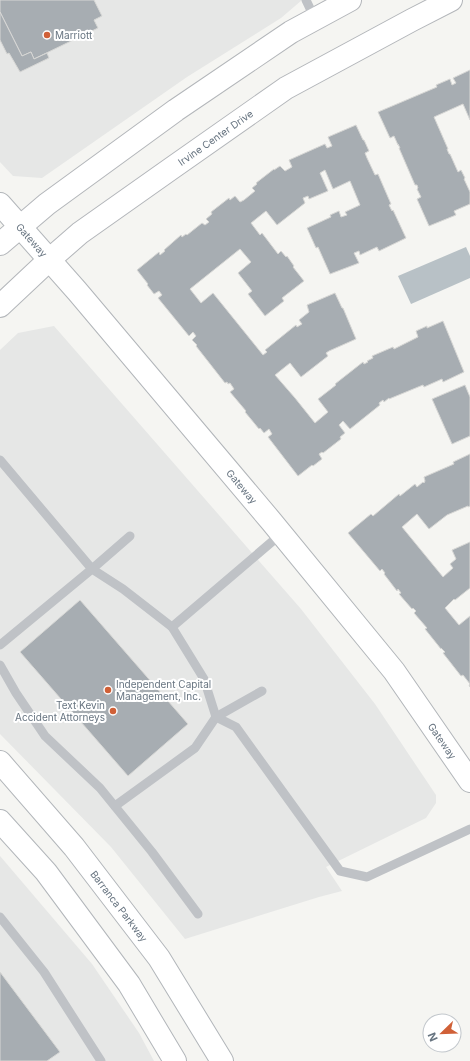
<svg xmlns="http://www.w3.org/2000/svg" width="470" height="1061" font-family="Inter,sans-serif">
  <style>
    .built { fill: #e6e7e6 }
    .water { fill: #b8c1c6 }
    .building { fill: #a7adb2; stroke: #d7d7d5 }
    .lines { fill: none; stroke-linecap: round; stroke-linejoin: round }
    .secondary-casing { stroke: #b2b6ba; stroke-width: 24 }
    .primary-casing { stroke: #b3b6ba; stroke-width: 24 }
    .lane { stroke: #bfc2c6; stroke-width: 9 }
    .secondary { stroke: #fff; stroke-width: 22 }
    .primary { stroke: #fff; stroke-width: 22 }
    .poi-dot { fill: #d06037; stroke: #fff; stroke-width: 1.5 }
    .labels { text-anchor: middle; stroke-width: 4; stroke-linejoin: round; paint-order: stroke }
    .poi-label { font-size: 10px; fill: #677480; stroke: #fff; text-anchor: start }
    .street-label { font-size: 10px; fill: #677480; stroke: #fff }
  </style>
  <rect width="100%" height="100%" fill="#f5f5f2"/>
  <g class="built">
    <polygon points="0,0 302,0 281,18 187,77 42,178 13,176 0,162"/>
    <polygon points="54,326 301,609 375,704 436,795 436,803 426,818 326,867 342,891 319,897 185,939 111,847 0,734 0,350 18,333"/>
    <polygon points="0,856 92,964 139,1033 154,1061 0,1061"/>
  </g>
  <polygon class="water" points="466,247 470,256 470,278 411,304 398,276"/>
  <g class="building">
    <polygon points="0,0 94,0 102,16 94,20 98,28 34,59 31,52 22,56 0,12"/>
    <polygon points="0,12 22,56 31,52 34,59 47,53 49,58 20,72 9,53 7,54 0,40"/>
    <polygon points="470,70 470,120 463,104 434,117 448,149 447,149 449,154 450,154 458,172 461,170 465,178 464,179 470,192 470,204 454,211 456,215 429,226 417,199 421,197 417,189 418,188 417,185 415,185 399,148 400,148 398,144 398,145 394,136 390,138 378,112 437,87 436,85 450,79 452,85 456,83 453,78"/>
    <polygon points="356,125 363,140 364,140 369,151 365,153 367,158 375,175 378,174 391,204 389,205 392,211 393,210 406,238 379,251 377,247 360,255 359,251 354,253 359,263 330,274 318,247 316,248 307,228 331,217 330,215 339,211 341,217 347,215 345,212 360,205 350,181 333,189 325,170 320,173 328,191 309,199 308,196 303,198 305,203 277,225 266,211 251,223 260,235 262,233 278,254 281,251 286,257 287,256 294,266 293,267 304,281 282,298 284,301 265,316 248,294 252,291 238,273 251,262 240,249 190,289 201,303 213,293 263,355 267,352 265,350 296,325 297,327 302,324 299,320 309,312 307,305 335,293 342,308 343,308 356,339 329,351 326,353 328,356 301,377 290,363 275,375 295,398 315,423 328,412 318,399 336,385 335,384 363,362 364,364 368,362 367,361 373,358 372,356 393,347 394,349 418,337 416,331 427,326 427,328 443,321 464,372 443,382 442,379 424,387 423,385 389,399 389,398 384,402 383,400 379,403 380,405 350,429 343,421 339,425 345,433 340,437 341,439 323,453 322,452 319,454 322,459 313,466 312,465 298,476 268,437 272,434 269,429 264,433 260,428 259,429 245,412 246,411 230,392 234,389 230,383 228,384 227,382 225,383 196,346 197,345 192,340 196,336 193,332 189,336 158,298 162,295 159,291 154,294 147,285 148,284 137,270 159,252 160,255 165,251 164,250 181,235 182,237 186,234 187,235 202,223 205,225 209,222 206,219 212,214 211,212 229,198 230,200 235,196 240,202 244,200 255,191 252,188 257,184 256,183 274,169 274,170 280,166 285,171 292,167 289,160 325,144 327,148 332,146 328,137"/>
    <polygon points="465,385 470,397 470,436 452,444 432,399"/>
    <polygon points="470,454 470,506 468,507 468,506 447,515 429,529 417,514 402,527 443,577 453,568 450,564 456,559 452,550 470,542 470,589 470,588 455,600 454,599 445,608 459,625 470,616 470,687 469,685 470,684 463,675 461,676 443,653 445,652 441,648 441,649 425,629 427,628 414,613 416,611 413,608 412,609 399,594 401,593 398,589 397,591 384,574 385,573 382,569 380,571 348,533 371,514 373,516 399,494 400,496 415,484 417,487 423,482 424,483 425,481 424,477 454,464 453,462"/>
    <polygon points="80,600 188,724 128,776 20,652"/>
    <polygon points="0,972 60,1052 47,1061 0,1061"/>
  </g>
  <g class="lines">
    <defs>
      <g id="secondary">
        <path id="s1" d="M0 204 77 291 271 521 394 671 470 781"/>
        <path id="s2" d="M0 762 74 847 159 958 222 1061"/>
        <polyline points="0,821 46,872 129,984 175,1061"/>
      </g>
      <g id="primary">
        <polyline points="0,244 47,204 176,110 291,32 350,0"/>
        <path id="s3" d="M0 306 49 260 80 233 172 168 286 88 412 20 451 0"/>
      </g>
    </defs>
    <use href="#secondary" class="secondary-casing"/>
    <use href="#primary" class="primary-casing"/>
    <g class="lane">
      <polyline points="306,0 315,19"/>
      <polyline points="0,460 92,569 130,536"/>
      <polyline points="172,627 281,534"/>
      <polyline points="0,645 92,569 123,589 172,627 204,679 216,717 195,748 115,806"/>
      <polyline points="0,665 16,693 45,736 100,788 152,852 198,914"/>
      <polyline points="216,717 236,727 340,871 367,877 470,829"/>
      <polyline points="216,717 262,691"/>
      <polyline points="0,917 44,972 101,1061"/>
    </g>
    <use href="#secondary" class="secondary"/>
    <use href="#primary" class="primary"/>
  </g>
  <g class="poi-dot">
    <circle cx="47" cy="35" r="4"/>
    <circle cx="108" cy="690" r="4"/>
    <circle cx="113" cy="711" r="4"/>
  </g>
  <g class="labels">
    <g class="poi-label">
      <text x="55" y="39">Marriott</text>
      <text x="116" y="688">Independent Capital<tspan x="116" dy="12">Management, Inc.</tspan></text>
      <text x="105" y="709" text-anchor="end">Text Kevin<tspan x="105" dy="12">Accident Attorneys</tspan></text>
    </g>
    <g class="street-label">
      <text dy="4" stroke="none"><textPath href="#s3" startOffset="274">Irvine Center Drive</textPath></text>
      <text dy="4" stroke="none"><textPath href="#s1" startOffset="48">Gateway</textPath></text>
      <text dy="4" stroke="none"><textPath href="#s1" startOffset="372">Gateway</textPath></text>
      <text dy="4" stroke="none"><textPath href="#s1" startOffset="696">Gateway</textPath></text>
      <text dy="4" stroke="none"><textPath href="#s2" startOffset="187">Barranca Parkway</textPath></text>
    </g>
  </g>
  <g transform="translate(442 1033) rotate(247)"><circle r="19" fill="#ffffff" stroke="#c2c7cc"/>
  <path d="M0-3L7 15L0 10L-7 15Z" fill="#d06037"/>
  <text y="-6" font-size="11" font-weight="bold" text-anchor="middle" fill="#677480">N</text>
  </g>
</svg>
